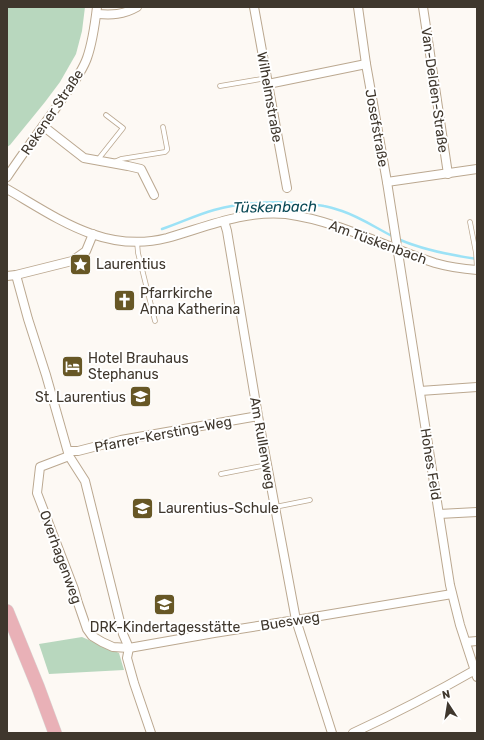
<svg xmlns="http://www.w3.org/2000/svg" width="484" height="740" font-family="Rubik,sans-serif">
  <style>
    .green { fill: #b8d7be }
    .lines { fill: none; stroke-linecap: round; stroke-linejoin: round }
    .stream { stroke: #9ce2f6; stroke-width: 2.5 }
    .lane-casing { stroke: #bba890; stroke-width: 5.5 }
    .street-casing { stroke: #bba890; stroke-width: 10 }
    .primary-casing { stroke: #d9d7d5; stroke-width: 14 }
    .lane { stroke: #fff; stroke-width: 4 }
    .street { stroke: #fff; stroke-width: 8 }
    .primary { stroke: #e9b1b7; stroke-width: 13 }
    .labels { text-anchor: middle; stroke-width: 4; stroke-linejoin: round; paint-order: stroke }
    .street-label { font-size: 14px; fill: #3f372d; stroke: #fff }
    .poi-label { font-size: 14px; fill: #3f372d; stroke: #fff; text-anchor: start }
    .water-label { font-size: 15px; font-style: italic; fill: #0b4a57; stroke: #fff }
  </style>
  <rect width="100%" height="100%" fill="#fdf9f4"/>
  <g class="green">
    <polygon points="7,7 85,7 82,31 76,54 60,82 45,102 10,145 7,147"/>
    <polygon points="82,637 119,653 124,670 49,674 39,644"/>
  </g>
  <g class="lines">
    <g class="stream">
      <path d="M162 229C180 223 196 215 214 210 244 202 278 201 309 204 314 205 319 205 324 206 330 207 336 209 342 211 360 217 376 228 394 237"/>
      <path d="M398 239C423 250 449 255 477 259"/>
    </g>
    <defs>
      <g id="lane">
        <polyline points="220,86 267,78"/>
        <polyline points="98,160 100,157 123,128 106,115"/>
        <polyline points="114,162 121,159 165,152 167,150 167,148 163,127"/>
        <polyline points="470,222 476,253 477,270"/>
        <polyline points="137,242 138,253 155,321"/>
        <polyline points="221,474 267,465"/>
        <polyline points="275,507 310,500"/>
      </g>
      <g id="street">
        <polyline points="254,7 287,188"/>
        <polyline points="358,7 366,64 387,182 450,585 460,625 477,677"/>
        <polyline points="423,7 448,174"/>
        <path d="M97 14C112 15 123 15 137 7"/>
        <polyline points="268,84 366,64"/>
        <polyline points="43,126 84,158 128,166 141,169 154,195"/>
        <path d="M7 177C23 153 41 129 58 105 68 90 81 75 87 58 93 41 95 24 97 7"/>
        <polyline points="387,182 477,169"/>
        <path d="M7 189C57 218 105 254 167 238 206 227 244 210 286 214 338 221 386 247 435 263 449 267 463 269 477 270"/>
        <polyline points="224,221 227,231 258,416 296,620 332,733"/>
        <polyline points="16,275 28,319 46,375 69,456 85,481 123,634 129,648 127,658 134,683 151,733"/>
        <polyline points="7,276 16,275 72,261 86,251 93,234"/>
        <polyline points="420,391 477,387"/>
        <polyline points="68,451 78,451 121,440 258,416"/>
        <polyline points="69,456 40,467 37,493 74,589 78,603 87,629 92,636 102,642 113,647 129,648 214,633 296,620 452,594"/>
        <polyline points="439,514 477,512"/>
        <polyline points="466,642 477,641"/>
        <path d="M353 733C394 714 435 693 475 670"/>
      </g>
      <polyline id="primary" points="7,611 38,687 55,733"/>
    </defs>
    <use href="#lane" class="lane-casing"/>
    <use href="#street" class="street-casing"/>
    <use href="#primary" class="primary-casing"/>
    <use href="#lane" class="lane"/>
    <use href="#street" class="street"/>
    <use href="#primary" class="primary"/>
  </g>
  <defs>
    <symbol id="sight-square" viewBox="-11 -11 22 22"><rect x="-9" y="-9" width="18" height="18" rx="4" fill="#675725" stroke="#fff"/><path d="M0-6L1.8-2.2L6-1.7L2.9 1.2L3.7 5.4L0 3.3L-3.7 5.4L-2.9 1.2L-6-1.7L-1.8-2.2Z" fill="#fff"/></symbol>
    <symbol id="church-square" viewBox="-11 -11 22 22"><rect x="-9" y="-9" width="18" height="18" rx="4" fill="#675725" stroke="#fff"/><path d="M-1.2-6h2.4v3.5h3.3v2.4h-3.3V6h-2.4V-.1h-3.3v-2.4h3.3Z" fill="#fff"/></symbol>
    <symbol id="hotel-square" viewBox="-11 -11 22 22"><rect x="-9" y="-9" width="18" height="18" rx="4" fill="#675725" stroke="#fff"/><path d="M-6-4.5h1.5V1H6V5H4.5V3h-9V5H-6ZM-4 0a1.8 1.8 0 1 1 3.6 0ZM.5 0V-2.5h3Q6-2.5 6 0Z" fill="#fff"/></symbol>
    <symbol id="school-square" viewBox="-11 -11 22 22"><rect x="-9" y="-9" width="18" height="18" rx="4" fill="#675725" stroke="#fff"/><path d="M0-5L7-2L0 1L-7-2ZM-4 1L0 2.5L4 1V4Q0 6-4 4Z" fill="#fff"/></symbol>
  </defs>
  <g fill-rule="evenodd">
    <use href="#sight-square" x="68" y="252" width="25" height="25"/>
    <use href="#church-square" x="112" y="288" width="25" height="25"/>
    <use href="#hotel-square" x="60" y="354" width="25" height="25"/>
    <use href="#school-square" x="128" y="384" width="25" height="25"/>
    <use href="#school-square" x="130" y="496" width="25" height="25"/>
    <use href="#school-square" x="152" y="592" width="25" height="25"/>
  </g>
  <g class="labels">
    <g class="street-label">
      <text transform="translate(435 90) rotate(82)" y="5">Van-Delden-Straße</text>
      <text transform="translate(270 97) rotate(80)" y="5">Wilhelmstraße</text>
      <text transform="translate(52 112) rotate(-56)" y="5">Rekener Straße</text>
      <text transform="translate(377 128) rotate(80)" y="5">Josefstraße</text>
      <text transform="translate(378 242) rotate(20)" y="5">Am Tüskenbach</text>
      <text transform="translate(163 434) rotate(-11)" y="5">Pfarrer-Kersting-Weg</text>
      <text transform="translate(263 443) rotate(80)" y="5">Am Rullenweg</text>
      <text transform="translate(431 464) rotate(81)" y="5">Hohes Feld</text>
      <text transform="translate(61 557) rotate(70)" y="5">Overhagenweg</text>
      <text transform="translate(290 621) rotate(-9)" y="5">Buesweg</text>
    </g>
    <g class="poi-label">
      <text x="96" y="269">Laurentius</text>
      <text x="140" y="298">Pfarrkirche<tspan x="140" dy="16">Anna Katherina</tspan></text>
      <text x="88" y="363">Hotel Brauhaus<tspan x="88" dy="16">Stephanus</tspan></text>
      <text x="126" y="402" text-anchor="end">St. Laurentius</text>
      <text x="158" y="513">Laurentius-Schule</text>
      <text x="165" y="632" text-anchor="middle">DRK-Kindertagesstätte</text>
    </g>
    <g class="water-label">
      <text transform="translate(275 207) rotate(-1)" y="5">Tüskenbach</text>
    </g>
  </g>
  <rect width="484" height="740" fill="none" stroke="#3f372d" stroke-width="16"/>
  <g transform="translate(448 704) rotate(348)" stroke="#ffffff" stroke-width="3" paint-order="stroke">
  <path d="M0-3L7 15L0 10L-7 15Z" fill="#3f372d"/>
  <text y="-6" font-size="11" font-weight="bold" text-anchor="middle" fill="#3f372d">N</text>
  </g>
</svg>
